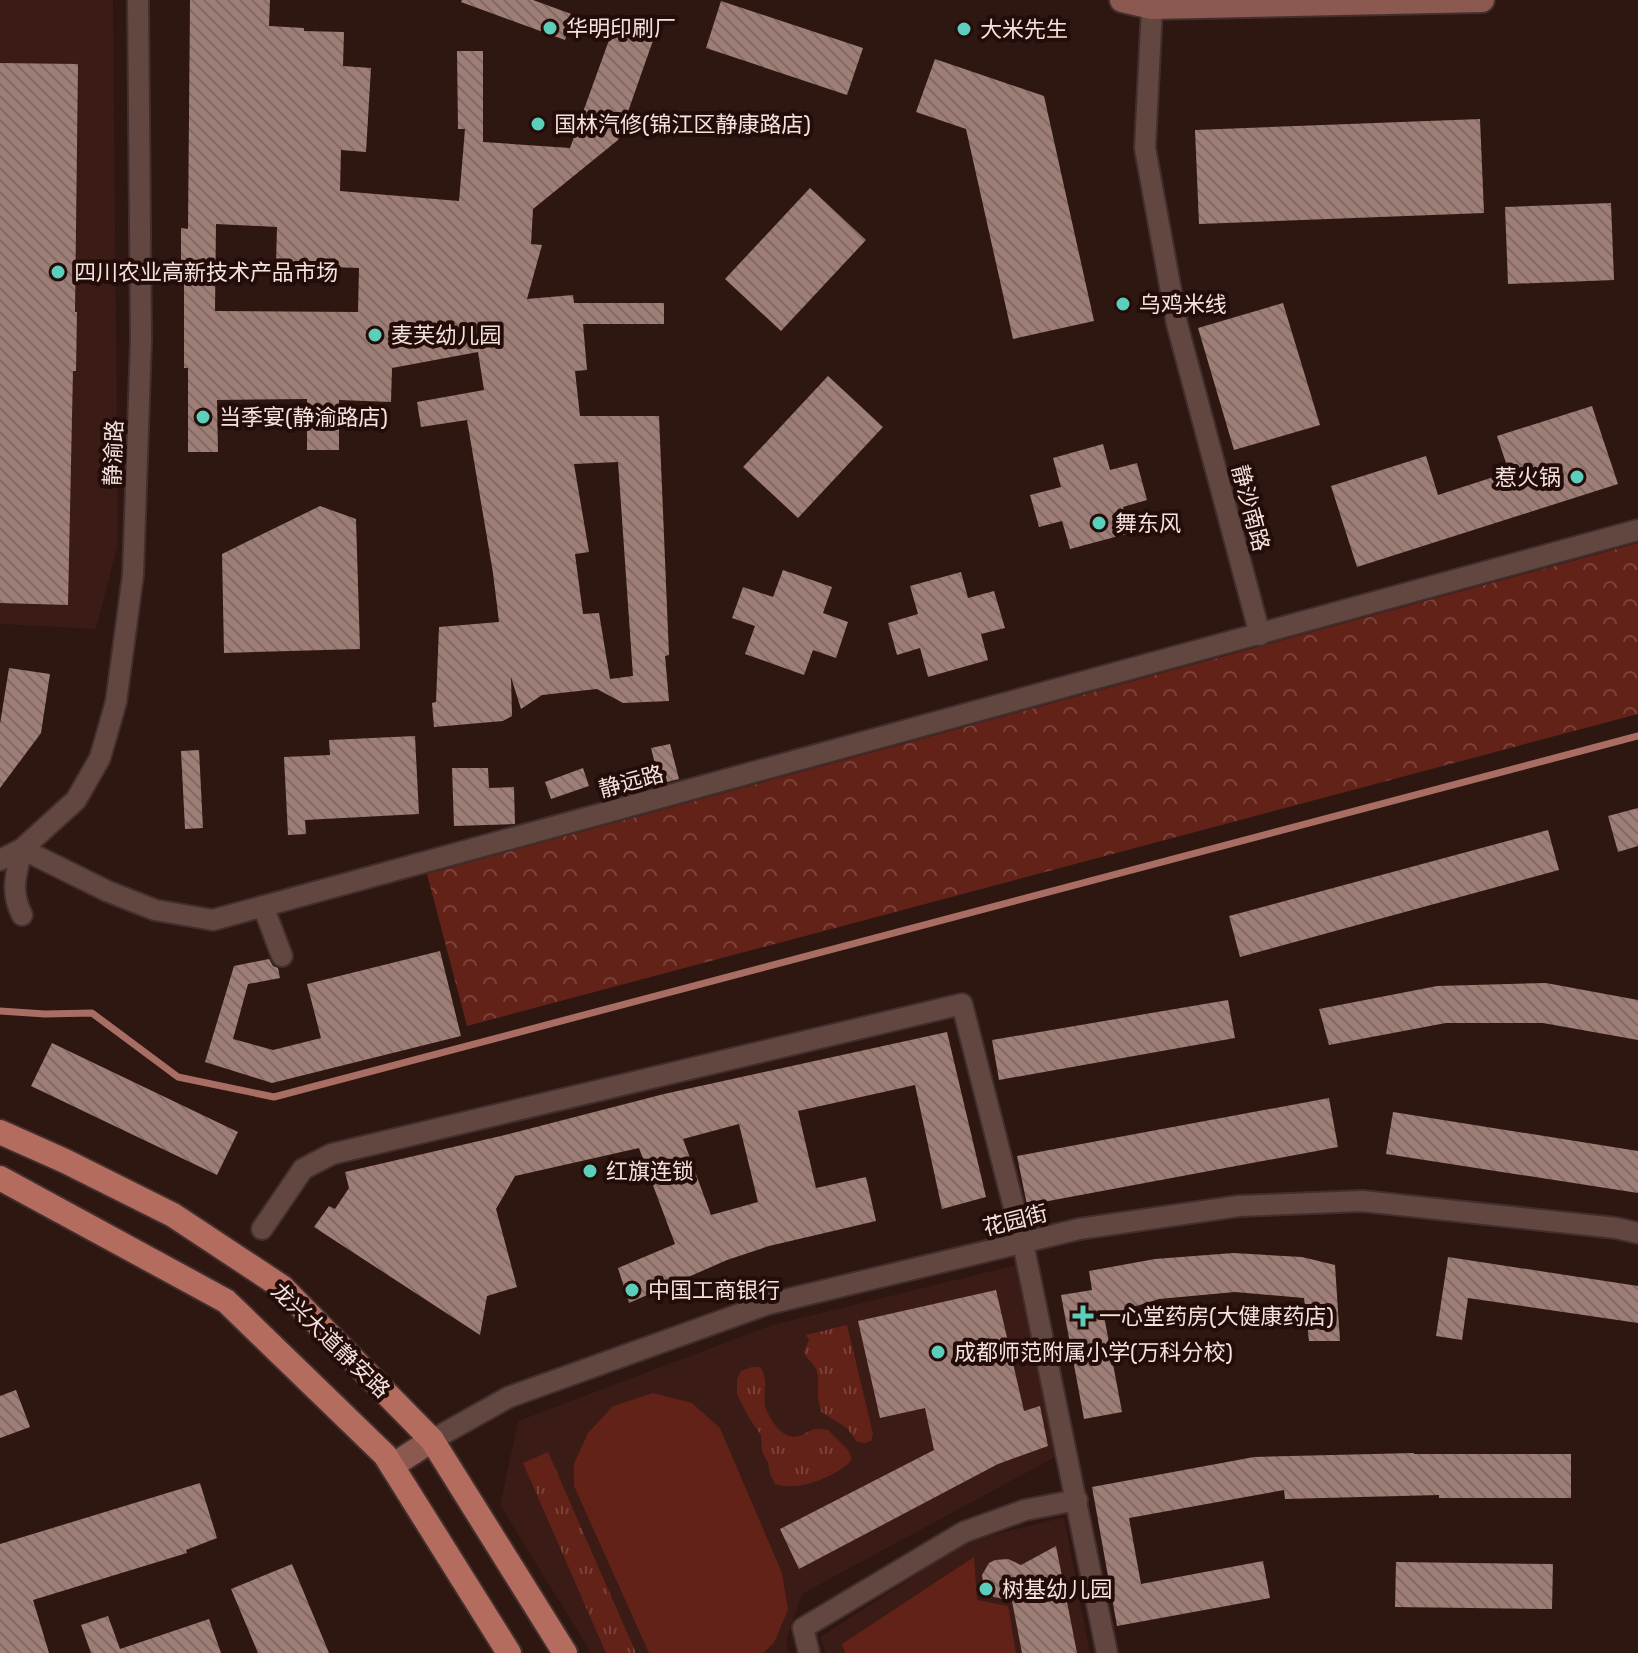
<svg xmlns="http://www.w3.org/2000/svg" width="1638" height="1653" font-family="Rubik,'Noto Sans SC',sans-serif">
  <style>
    .built { fill: #3a1b15 }
    .grass { fill: url(#grass-tufts) }
    .forest { fill: url(#forest-crowns) }
    .pitch { fill: #632218 }
    .lines { fill: none; stroke-linecap: round; stroke-linejoin: round }
    .stream { stroke: #a86d63; stroke-width: 7 }
    .building { fill: url(#building-back-hatch); fill-rule: evenodd }
    .street-casing { stroke: #422f2d; stroke-width: 24 }
    .secondary-casing { stroke: #422f2d; stroke-width: 28 }
    .primary-casing { stroke: #422f2d; stroke-width: 28 }
    .street { stroke: #624640; stroke-width: 20 }
    .secondary { stroke: #8b594f; stroke-width: 24 }
    .primary { stroke: #b46c5f; stroke-width: 24 }
    .poi-dot { fill: #5bcebc; stroke: #240d09; stroke-width: 3 }
    .labels { text-anchor: middle; stroke-width: 8; stroke-linejoin: round; paint-order: stroke }
    .poi-label { font-size: 22px; fill: #f4e2df; stroke: #240d09; text-anchor: start }
    .street-label { font-size: 22px; fill: #f4e2df; stroke: #240d09 }
  </style>
  <defs>
    <pattern id="grass-tufts" width="24" height="20" patternUnits="userSpaceOnUse" patternTransform="scale(2)"><rect width="24" height="20" fill="#632218"/><path d="M3 7l-1-3M5 7V3M7 7l1-3M15 17l-1-3M17 17v-4M19 17l1-3" fill="none" stroke="#7a4239"/></pattern>
    <pattern id="forest-crowns" width="20" height="18" patternUnits="userSpaceOnUse" patternTransform="scale(2)"><rect width="20" height="18" fill="#632218"/><path d="M2 6a3 3 0 1 1 6 0M12 15a3 3 0 1 1 6 0" fill="none" stroke="#7a4239"/></pattern>
    <pattern id="building-back-hatch" width="6" height="6" patternUnits="userSpaceOnUse" patternTransform="scale(2)"><rect width="6" height="6" fill="#9e7e77"/><path d="M-1 5l2 2M0 0l6 6M5-1l2 2" fill="none" stroke="#806a65"/></pattern>
  </defs>
  <rect width="100%" height="100%" fill="#2e1611"/>
  <g class="built">
    <polygon points="0,0 113,0 118,544 96,629 0,624"/>
    <polygon points="1016,1265 1057,1456 802,1594 786,1641 789,1653 591,1653 500,1505 518,1421 772,1325"/>
    <polygon points="1064,1517 1090,1653 826,1653 820,1637 969,1541"/>
  </g>
  <g class="grass">
    <path d="M847 1325 873 1434 871 1441 865 1443 857 1442 847 1428 821 1412C821 1408 819 1403 818 1398 817 1389 820 1379 816 1369 813 1362 807 1360 804 1352L809 1340 806 1335Z"/>
    <path d="M752 1367H760C769 1380 763 1391 765 1405 767 1416 779 1433 789 1436 800 1439 806 1432 814 1429 816 1429 826 1429 828 1430L848 1450 852 1460C836 1477 797 1492 775 1484L770 1474 768 1463 762 1452 761 1435 749 1418 737 1394V1379L741 1371Z"/>
    <polygon points="548,1452 636,1653 606,1653 523,1463"/>
  </g>
  <polygon class="forest" points="1638,543 1638,714 467,1026 427,874"/>
  <g class="pitch">
    <polygon points="653,1393 692,1403 720,1428 782,1573 788,1610 774,1643 763,1653 649,1653 574,1486 574,1464 588,1433 613,1406"/>
    <polygon points="974,1557 977,1600 1008,1606 1016,1653 845,1653 842,1644"/>
  </g>
  <g class="lines">
    <polyline class="stream" points="0,1011 45,1014 92,1013 178,1077 274,1097 1638,736"/>
  </g>
  <g class="building">
    <path d="M190 0H270L269 26 304 28V31L344 32 343 66 371 68 366 152 341 150 340 191 459 201 465 129H458L457 51H483V142L570 148 617 18 656 32 618 140 533 209 531 244 542 245 527 299 573 295 574 303H664V324H583L587 370 575 371 580 416H659L669 655 665 656 669 701 623 703 597 689 542 695 521 709 511 677 512 716 503 721 434 727 432 703 436 702 439 627 499 622 493 573 467 420 421 427 417 402 484 390 478 352 392 368 391 402 339 400V450H307V399L217 400 218 452H188V368H184V281H181V228L188 229ZM216 224 277 227 276 265 359 268 358 312 215 311ZM618 462 633 676 610 679 599 613 583 614 575 554 589 552 574 464Z"/>
    <polygon points="462,0 533,0 574,15 565,40 461,2"/>
    <polygon points="721,1 863,48 847,95 706,48"/>
    <polygon points="935,59 1044,96 1094,321 1013,339 966,129 916,112"/>
    <polygon points="0,63 78,64 75,312 77,312 76,371 73,371 68,605 0,603"/>
    <polygon points="1480,119 1484,213 1199,224 1195,130"/>
    <polygon points="810,188 866,240 781,331 725,279"/>
    <polygon points="1611,203 1614,280 1508,284 1505,207"/>
    <polygon points="1283,303 1320,425 1234,450 1198,328"/>
    <polygon points="828,376 883,427 798,518 743,467"/>
    <polygon points="1592,406 1618,484 1357,567 1331,486 1426,456 1438,495 1509,472 1497,436"/>
    <polygon points="1103,444 1110,470 1137,463 1147,500 1123,507 1130,533 1070,549 1062,521 1039,527 1030,495 1061,487 1053,458"/>
    <polygon points="320,506 356,519 360,649 224,653 222,554"/>
    <polygon points="783,570 832,587 823,613 848,622 836,658 813,650 804,675 745,654 755,626 732,618 743,587 773,597"/>
    <polygon points="961,572 968,598 994,591 1005,628 981,634 988,660 928,677 920,648 897,655 888,623 918,614 910,586"/>
    <polygon points="9,668 50,674 41,733 0,788 0,724"/>
    <polygon points="415,736 419,814 305,820 306,834 288,835 284,757 330,755 329,740"/>
    <polygon points="670,744 679,779 659,784 658,780 612,796 605,779 655,764 651,748"/>
    <polygon points="199,750 203,828 185,829 181,751"/>
    <polygon points="452,768 488,768 489,788 514,787 515,824 454,826"/>
    <polygon points="583,768 589,786 551,799 545,782"/>
    <polygon points="1638,808 1638,846 1618,852 1608,816"/>
    <polygon points="1548,830 1559,870 1240,957 1229,916"/>
    <polygon points="440,951 461,1036 272,1083 205,1062 234,966 269,959 273,966 278,968 280,978 248,984 233,1039 273,1050 321,1038 307,984"/>
    <polygon points="1546,983 1638,1000 1638,1040 1543,1023 1446,1023 1329,1045 1319,1009 1437,986"/>
    <polygon points="1228,1000 1235,1038 999,1080 992,1040"/>
    <path d="M947 1032 986 1197 942 1209 915 1085 798 1111 816 1188 866 1177 876 1221 769 1246 727 1260 629 1303 618 1268 675 1244 639 1148 515 1176 496 1209 517 1287 487 1296 480 1335 314 1227 329 1206 335 1209 349 1188 345 1172 505 1135 664 1094ZM739 1124 758 1202 711 1215 683 1139Z"/>
    <polygon points="52,1043 238,1132 217,1175 31,1086"/>
    <polygon points="1329,1098 1338,1147 1027,1205 1017,1156"/>
    <polygon points="1393,1112 1638,1151 1638,1193 1386,1154"/>
    <polygon points="1233,1253 1302,1257 1335,1265 1340,1341 1309,1341 1304,1298 1235,1292 1159,1299 1104,1316 1122,1412 1084,1419 1061,1295 1092,1290 1089,1271 1155,1259"/>
    <polygon points="1448,1257 1638,1286 1638,1323 1468,1298 1462,1340 1436,1336"/>
    <polygon points="996,1290 1024,1411 1040,1406 1048,1446 998,1464 799,1569 780,1529 934,1450 925,1408 880,1418 858,1321"/>
    <polygon points="16,1390 30,1427 0,1438 0,1396"/>
    <polygon points="1414,1453 1414,1454 1571,1454 1571,1498 1439,1498 1439,1495 1285,1499 1284,1490 1129,1518 1141,1584 1263,1561 1270,1598 1117,1626 1092,1487 1254,1457"/>
    <polygon points="200,1483 217,1538 186,1550 187,1553 33,1600 49,1653 0,1653 0,1544"/>
    <polygon points="1056,1546 1077,1653 1022,1653 1012,1601 994,1597 988,1593 984,1588 982,1575 989,1563 995,1560 1008,1559 1021,1565"/>
    <polygon points="1396,1562 1553,1564 1552,1609 1395,1607"/>
    <polygon points="292,1564 329,1653 258,1653 231,1589"/>
    <polygon points="108,1616 120,1649 209,1619 221,1653 91,1653 81,1625"/>
  </g>
  <g class="lines">
    <defs>
      <g id="street">
        <polyline points="1152,7 1145,148 1177,324 1260,635"/>
        <polyline points="0,860 22,849 76,800 100,758 116,702 133,575 141,340 138,0"/>
        <polyline points="263,906 282,956"/>
        <path d="M22 915C10 891 16 874 22 849L107 891 155 910 213 920 1638 530"/>
        <polyline points="262,1229 303,1169 332,1154 962,1004 1023,1243 1107,1653"/>
        <polyline points="432,1440 509,1397 768,1304 1079,1229 1239,1206 1362,1201 1616,1228 1638,1233"/>
        <polyline points="809,1653 803,1628 964,1532 1025,1510 1077,1500"/>
      </g>
      <g id="secondary">
        <polyline points="1122,0 1152,7 1482,0"/>
        <polyline points="392,1466 432,1440"/>
      </g>
      <g id="primary">
        <polyline points="0,1132 65,1161 173,1215 282,1287 432,1440 565,1653"/>
        <polyline points="0,1178 226,1301 385,1455 509,1653"/>
      </g>
    </defs>
    <use href="#street" class="street-casing"/>
    <use href="#secondary" class="secondary-casing"/>
    <use href="#primary" class="primary-casing"/>
    <use href="#street" class="street"/>
    <use href="#secondary" class="secondary"/>
    <use href="#primary" class="primary"/>
  </g>
  <g class="poi-dot">
    <circle cx="550" cy="28" r="8"/>
    <circle cx="964" cy="29" r="8"/>
    <circle cx="538" cy="124" r="8"/>
    <circle cx="58" cy="272" r="8"/>
    <circle cx="1123" cy="304" r="8"/>
    <circle cx="375" cy="335" r="8"/>
    <circle cx="203" cy="417" r="8"/>
    <circle cx="1577" cy="477" r="8"/>
    <circle cx="1099" cy="523" r="8"/>
    <circle cx="590" cy="1171" r="8"/>
    <circle cx="632" cy="1290" r="8"/>
    <path d="M1079 1304h8v8h8v8h-8v8h-8v-8h-8v-8h8z"/>
    <circle cx="938" cy="1352" r="8"/>
    <circle cx="986" cy="1589" r="8"/>
  </g>
  <g class="labels">
    <g class="poi-label">
      <text x="566" y="36">华明印刷厂</text>
      <text x="980" y="37">大米先生</text>
      <text x="554" y="132">国林汽修(锦江区静康路店)</text>
      <text x="74" y="280">四川农业高新技术产品市场</text>
      <text x="1139" y="312">乌鸡米线</text>
      <text x="391" y="343">麦芙幼儿园</text>
      <text x="219" y="425">当季宴(静渝路店)</text>
      <text x="1561" y="485" text-anchor="end">惹火锅</text>
      <text x="1115" y="531">舞东风</text>
      <text x="606" y="1179">红旗连锁</text>
      <text x="648" y="1298">中国工商银行</text>
      <text x="1099" y="1324">一心堂药房(大健康药店)</text>
      <text x="954" y="1360">成都师范附属小学(万科分校)</text>
      <text x="1002" y="1597">树基幼儿园</text>
    </g>
    <g class="street-label">
      <text transform="translate(113 453) rotate(-88)" y="8">静渝路</text>
      <text transform="translate(1251 508) rotate(75)" y="8">静沙南路</text>
      <text transform="translate(631 781) rotate(-15)" y="8">静远路</text>
      <text transform="translate(1015 1220) rotate(-14)" y="8">花园街</text>
      <text transform="translate(331 1340) rotate(44)" y="8">龙兴大道静安路</text>
    </g>
  </g>
</svg>
